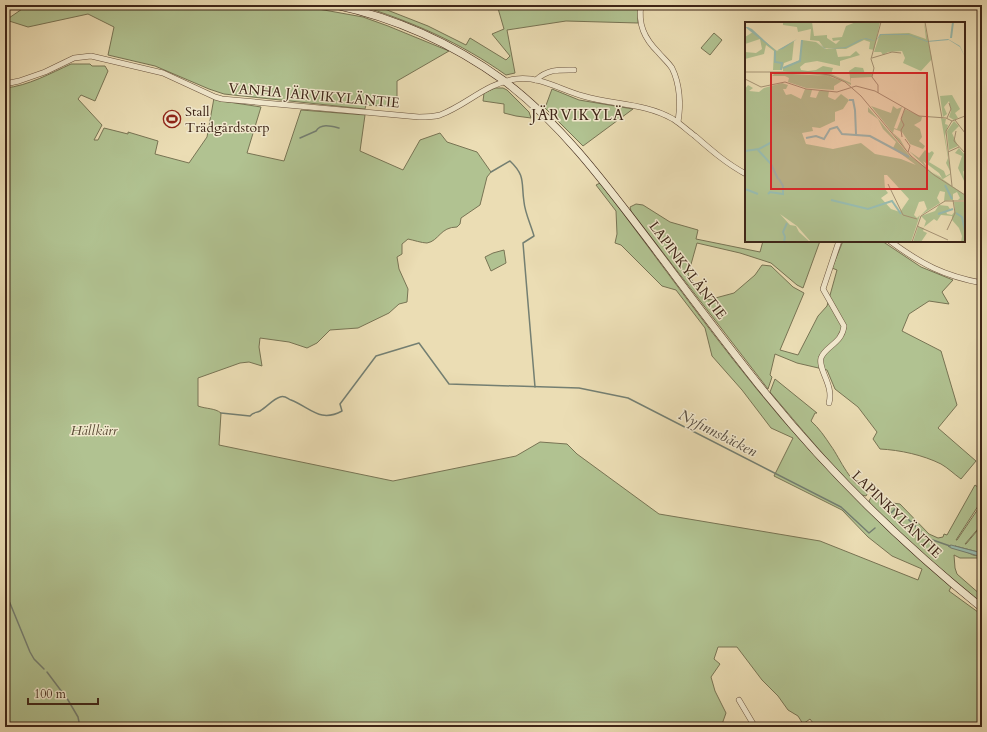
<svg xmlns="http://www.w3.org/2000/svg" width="987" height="732" font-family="Cardo,serif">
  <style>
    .green { fill: #b1c291; stroke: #787454 }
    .water { fill: #98bbaf; stroke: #747f72 }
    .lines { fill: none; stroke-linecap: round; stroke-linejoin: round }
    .stream { stroke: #747f72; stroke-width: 1.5 }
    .minor-casing { stroke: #69533e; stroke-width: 6 }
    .secondary-casing { stroke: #3e2517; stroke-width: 8 }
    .minor { stroke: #f2e9ce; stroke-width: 5 }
    .secondary { stroke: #f2e9ce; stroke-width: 7 }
    .labels { text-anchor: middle; stroke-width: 3; stroke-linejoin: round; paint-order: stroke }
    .street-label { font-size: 14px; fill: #3e2517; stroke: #f2e9ce }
    .poi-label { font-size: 14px; fill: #3e2517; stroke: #f2e9ce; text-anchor: start }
    .park-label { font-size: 14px; font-style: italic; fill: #5b4c36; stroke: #f2e9ce }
    .neighbourhood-label { font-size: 15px; letter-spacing: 1px; fill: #3e2517; stroke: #f2e9ce }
    .water-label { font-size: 15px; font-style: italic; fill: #544a3d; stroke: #f2e9ce }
    .inset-river { fill: none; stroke: #98bbaf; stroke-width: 2 }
    .inset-road { fill: none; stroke: #a69375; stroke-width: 1 }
    .view { fill: #d62828; fill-opacity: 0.15; stroke: #d62828; stroke-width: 2 }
    .inset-edge { fill: none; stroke: #3e2517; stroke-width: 2 }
  </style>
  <rect width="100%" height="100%" fill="#ebddb4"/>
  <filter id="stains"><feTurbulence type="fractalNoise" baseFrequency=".005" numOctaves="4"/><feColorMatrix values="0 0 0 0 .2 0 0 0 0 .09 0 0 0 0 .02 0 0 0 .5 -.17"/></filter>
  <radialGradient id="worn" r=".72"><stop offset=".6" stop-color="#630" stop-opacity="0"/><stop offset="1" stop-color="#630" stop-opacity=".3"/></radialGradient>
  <g class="green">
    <polygon points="28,5 296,5 363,17 388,26 449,51 397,81 397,107 366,105 365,109 224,94 209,89 155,66 108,55 114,27 88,14 28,27 6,20"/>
    <path d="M358 5H377V6L428 26 466 45 470 38 506 60 510 56 492 34 504 29 497 5H593L595 7 614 8 629 5H639L638 23 566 21 507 30 515 73 506 75C461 43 411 21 358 5Z"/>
    <polygon points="714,33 722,40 710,55 701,48"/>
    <path d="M71 64H90L92 66H105L108 71 95 101 81 95 78 99 102 125 94 140H98L104 128 128 134V132L158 141 155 154 189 163 207 137 214 98 222 101 261 107 247 153 284 161 301 110 365 115 360 151 403 170 420 140 440 133 447 142 477 152 491 172 487 177 480 205 461 218 460 224 457 227C440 227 439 241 427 243 422 243 413 240 408 239L402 244V254L397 257 399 269 408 289 407 302 399 304 389 313 358 328 330 330 317 343 307 348 289 342 260 338 259 347 262 366 249 362 240 363 198 378V406C206 409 215 408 221 413L219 445 393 481 516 456 540 442 567 444 577 454 659 514 820 541 918 580 922 569 892 556 868 537 842 510 774 476 793 438 771 428 742 390 712 356 705 328 676 290 662 286 621 245 615 243 617 234 616 211 596 185 600 183C660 261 716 342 780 417 833 478 889 535 951 587L949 591 982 615V727H816L810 719 803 724 798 716 788 710 778 696 762 680 737 647H718L714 659 720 664 711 677 715 691 726 713 721 727H5V88C28 86 51 73 71 64Z"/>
    <polygon points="495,88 503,88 507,90 529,112 531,118 516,116 504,113 504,104 483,101 484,93"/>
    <polygon points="552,89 579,100 633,109 583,146 545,108"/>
    <path d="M636 204 643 205 670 222 698 230 696 239 760 252 763 241H820L803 288 797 285 771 263 740 253 697 243 688 275 708 300 734 293 755 275 762 265 771 266 793 287 804 293 780 350 798 355 818 316 827 306 837 270 832 268 843 241H882L921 267 953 280 942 292 949 304 929 301 909 314 902 331 941 351 957 405 938 428 976 461 961 479C954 474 948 468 941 464 923 455 900 450 880 449L873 439 877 432 858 407 835 389 827 370 797 363 775 354 770 375 772 377 768 389 631 211 630 207Z"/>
    <polygon points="504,250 506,263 491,271 485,257 493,253"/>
    <path d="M775 379 817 413H815L811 421C819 428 825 437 831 446 840 458 851 487 869 491L866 496 862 495C829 463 800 427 770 392Z"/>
    <polygon points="975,485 982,490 982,500 956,540 957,540 982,503 982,524 965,544 966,544 982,525 982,553 955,546 973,555 982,557 982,560 978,558 960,558 954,555 955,568 957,574 982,596 982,603 930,560 871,505 869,501 873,494 885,502 900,504 929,534 938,538 943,537 944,534 947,535"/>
  </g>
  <polygon class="water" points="951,545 982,553 982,557 951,548 948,546"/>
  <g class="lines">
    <g class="stream">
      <path d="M300 138 316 131C321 123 331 126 339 128"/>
      <path d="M491 172 510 161C526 176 521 183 524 202 525 213 531 225 534 236L523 243 535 387"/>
      <path d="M221 413 250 416C253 412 256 413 260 411 267 407 273 399 280 397 285 395 288 399 291 400 311 408 320 423 342 411L340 404 376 356 419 343 449 384 579 388 628 398 841 507 869 533 875 528"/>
      <polyline points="5,436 7,435"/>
      <polyline points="891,513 895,509 898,509 927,538 950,546"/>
      <polyline points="5,591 30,652 34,659 44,669"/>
      <polyline points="47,672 68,700 78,717 80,727"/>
    </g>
    <defs>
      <g id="minor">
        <path d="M641 5C638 24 644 38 658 52 662 57 668 62 672 68 680 84 681 105 678 122"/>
        <path d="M536 80C548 69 558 70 574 70"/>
        <path d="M5 84 19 81 45 72 74 58 91 56 163 73 215 97 222 99 419 117C426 117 433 117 440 115 467 105 486 83 516 79 540 76 561 90 583 96 614 105 645 103 673 119 681 124 688 131 695 136 711 150 727 164 746 174"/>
        <path d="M890 241C921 264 944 276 982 283"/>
        <path d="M829 403C834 385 818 370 821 358 825 346 842 344 844 326L823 289 839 241"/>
        <polyline points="739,700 755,727"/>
      </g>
      <path id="secondary" d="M335 5C396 18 453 44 503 80 558 121 602 179 643 233 684 287 724 342 767 395 831 474 903 544 982 608"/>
    </defs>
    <use href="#minor" class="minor-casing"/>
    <use href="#secondary" class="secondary-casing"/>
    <use href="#minor" class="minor"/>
    <use href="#secondary" class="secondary"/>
  </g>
  <defs>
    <symbol id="stadium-ring" viewBox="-11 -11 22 22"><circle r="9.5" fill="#f2e9ce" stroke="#8f2418" stroke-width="1.5"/><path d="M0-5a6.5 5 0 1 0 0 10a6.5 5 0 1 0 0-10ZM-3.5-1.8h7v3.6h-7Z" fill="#8f2418"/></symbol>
  </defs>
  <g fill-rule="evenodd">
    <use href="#stadium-ring" x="162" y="109" width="20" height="20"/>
  </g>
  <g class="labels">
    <g class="street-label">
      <text transform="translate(314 95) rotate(5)" y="5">VANHA JÄRVIKYLÄNTIE</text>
      <text transform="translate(688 270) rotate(53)" y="5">LAPINKYLÄNTIE</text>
      <text transform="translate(897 514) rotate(44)" y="5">LAPINKYLÄNTIE</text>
    </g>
    <g class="poi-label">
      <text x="185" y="116">Stall<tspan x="185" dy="16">Trädgårdstorp</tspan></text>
    </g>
    <g class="park-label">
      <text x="94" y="435">Hällkärr</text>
    </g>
    <g class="neighbourhood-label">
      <text x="578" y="120">JÄRVIKYLÄ</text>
    </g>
    <g class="water-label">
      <text transform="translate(718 433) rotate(27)" y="5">Nyfinnsbäcken</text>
    </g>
  </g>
  <g transform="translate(745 22)">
    <rect width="220" height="220" fill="#ebddb4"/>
    <path d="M38 0H67L69 14 82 13V16L91 22 95 18 88 19 87 16 97 15 101 4 111 0H135L129 28 124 27 125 20 119 18 101 27H91L93 35 105 34 111 29 115 33 95 39V44L72 39 60 41 55 45 56 48 63 49 71 48 78 44 88 46 86 52 106 61 104 49 110 45 118 46 120 52H127V55L106 56V63L90 55 38 49V46L55 38 57 18 71 20 80 27H91L79 26 74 19 65 18 66 7 53 10 52 5 38 3ZM179 0 187 37 176 49 158 41 160 36 157 29 143 30 138 33 136 30H129L135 12 164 11 181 17ZM8 10 32 29 49 19 47 38 39 41 37 48H28L29 29 21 23 19 32 0 37V30L11 31 17 27 15 17 0 22V15ZM30 51 83 54 97 59 89 64V68L61 66 43 60 44 56 40 54H27ZM37 61 43 63 41 67H38L41 73 46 72 56 77 60 67 67 68 65 75 71 76 74 69H84L83 75 90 78 96 72 104 78 98 87 90 90V99L75 106 67 105 68 109 57 111 61 122 88 127 116 121 130 132 156 137 171 143 148 126 151 120 138 107 133 97 123 90V85L165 134 220 173V178H213L215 176 212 170 208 172V178L199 179 200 170 195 169 192 176 195 181 176 193 182 187 179 179 174 180 169 193 172 196 175 193 166 220H66L52 204 35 192 45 203 51 204 54 210 65 220H0V67L3 63 8 66 4 69 14 70 19 66ZM139 153H142L164 177 155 190 146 187 136 176 143 171 140 167ZM207 73 215 87 210 91 213 96 209 98 204 95 206 89 204 79 199 85 202 92 198 95 195 74ZM126 84 146 91 148 84 152 87 157 85 149 106 152 107 160 87 177 95 176 99 169 103 175 107 177 115 174 119 180 124 178 127 165 122 157 110 149 107 148 111 155 117 162 129ZM196 96 201 97 200 102 203 103 200 114 206 152 198 157 186 150 164 129 174 136 180 128 184 131 187 129 189 131 184 140 199 149 201 154 206 151 201 141 203 136ZM178 139 194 151 197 156 183 147ZM209 99 214 104 207 111 213 124 204 128 202 109ZM214 126 220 133V150L218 149 220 161 213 146 217 134 210 131ZM209 180H220V220H216L217 214 214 206 207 198V194L196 193 192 199 189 197 179 205 181 199 176 194 190 189 194 183 203 184 205 187 201 189 202 192 207 193 210 189ZM173 205 179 206 178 209 182 211 176 220H168Z" fill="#b1c291" fill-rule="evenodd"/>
    <path d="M0 5H3L7 7 31 29 52 17 72 20 81 27 101 25 114 18 121 16 131 19 135 12H163L182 19 203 17 215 24 220 35 215 25 204 18 182 20 164 13H136L131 19 119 17 101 26 80 27 72 20 52 17 38 27 30 29Z" fill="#98bbaf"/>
    <path class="inset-river" d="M206 16 208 0M30 29V40L37 41 36 48M38 46 55 39 57 18M104 78H108L110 88 111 112M61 116 71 114 79 117 85 107 92 105 97 112 125 114 164 135M13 128 26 142 33 157M0 129 14 127 27 120M200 163 207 177M0 167 13 172M23 172 25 170 38 172V164L34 157M86 178 123 187 147 179 156 192M211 191 217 195 220 209M193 192 208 187M39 220 40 215 38 210 42 201"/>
    <path class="inset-road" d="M180 0 197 96M127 36 147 30 156 31M0 50H66L84 53 100 60 116 74 166 134 189 153 220 173M0 57 16 65 40 60 61 67 92 70 111 64 130 69 174 94 201 96 207 99M133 71V63L127 55 129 46 126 37 136 0M202 96 206 87 204 81M210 98 220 111M211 109 209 119 220 131M157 115 156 108 159 103 156 97 160 86M160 117 165 124 163 130M203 130 214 125M143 162 158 193 172 197M207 164 201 109 207 99 220 94M172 204 203 218M202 208 210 191 208 178M167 220 176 194 200 179H220"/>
    <path class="view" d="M26 51H182V167H26Z"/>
    <rect width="220" height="220" class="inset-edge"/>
  </g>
  <rect width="987" height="732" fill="none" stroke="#ebddb4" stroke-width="20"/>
  <rect x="6" y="6" width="975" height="720" fill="none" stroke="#3e2517" stroke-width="2"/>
  <rect x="10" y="10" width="967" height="712" fill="none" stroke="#3e2517"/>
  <path d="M28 698v6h70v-6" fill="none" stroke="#3e2517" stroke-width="2"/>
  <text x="34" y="698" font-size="12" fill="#3e2517" stroke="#f2e9ce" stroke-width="3" paint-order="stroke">100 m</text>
  <rect width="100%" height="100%" filter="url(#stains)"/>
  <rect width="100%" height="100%" fill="url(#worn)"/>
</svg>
